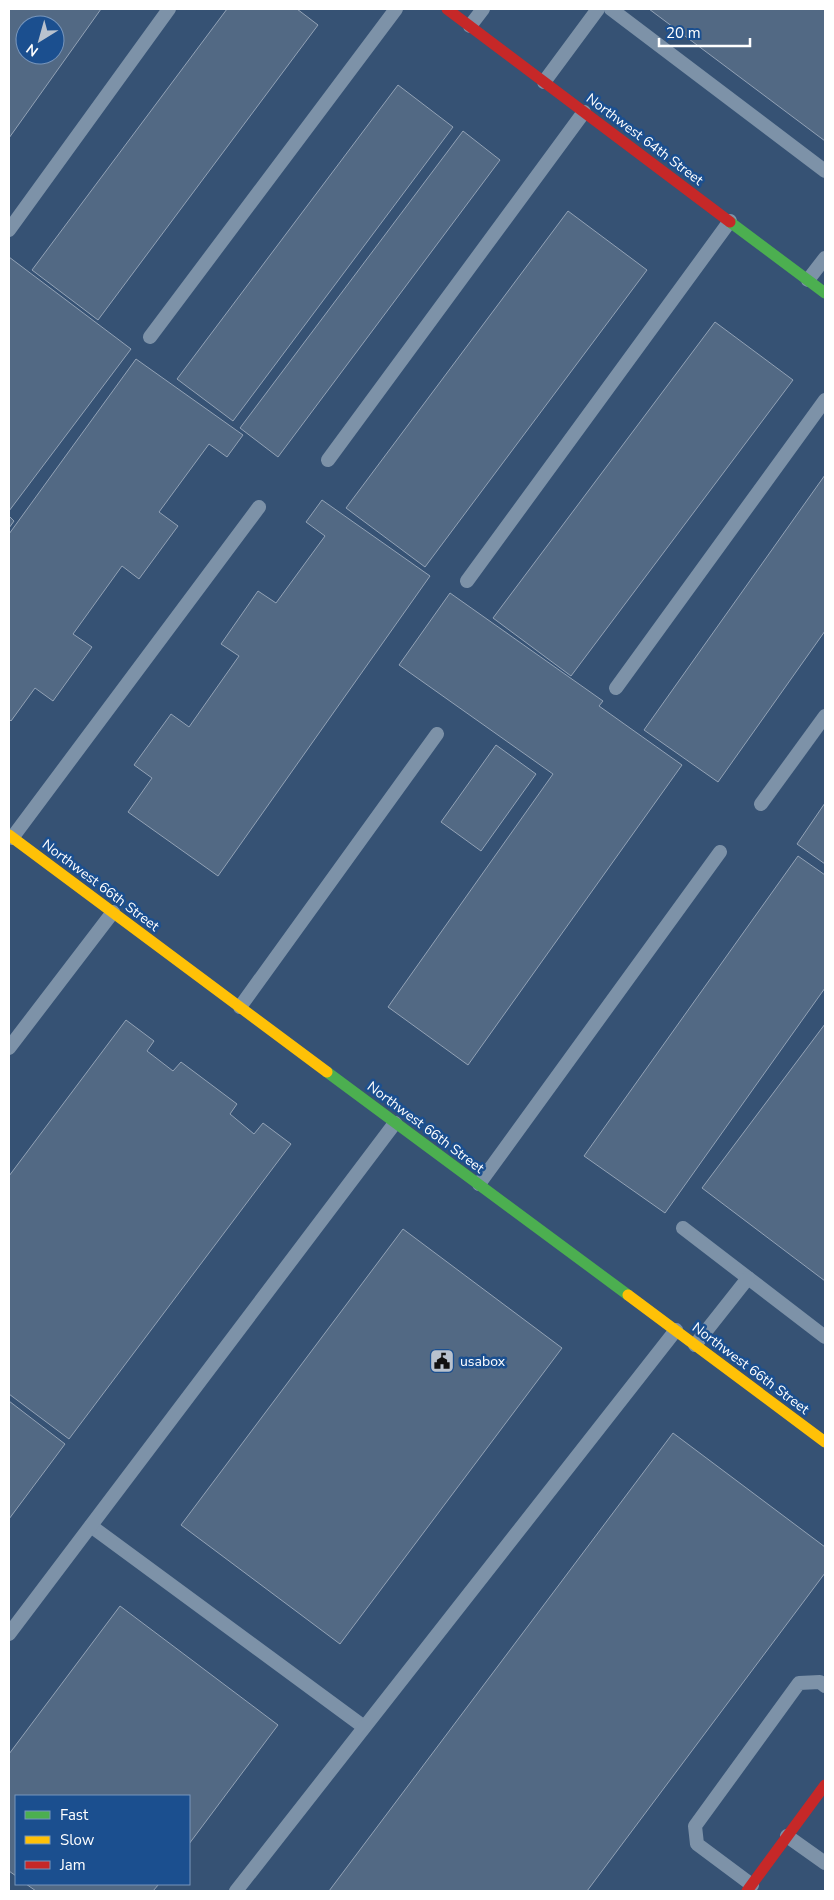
<svg xmlns="http://www.w3.org/2000/svg" width="834" height="1900" font-family="'Nunito Sans',sans-serif">
  <style>
    .building { fill: #526984; stroke: #92a2b6; fill-rule: evenodd }
    .lines { fill: none; stroke-linecap: round; stroke-linejoin: round }
    .lane { stroke: #7d92a8; stroke-width: 14 }
    .fast { stroke: #4caf50; stroke-width: 11 }
    .slow { stroke: #ffc107; stroke-width: 11 }
    .jam { stroke: #c62828; stroke-width: 11 }
    .labels { text-anchor: middle; stroke-width: 5; stroke-linejoin: round; paint-order: stroke }
    .street-label { font-size: 14px; fill: #fff; stroke: #1b4f8f }
    .poi-label { font-size: 14px; fill: #fff; stroke: #1b4f8f; text-anchor: start }
  </style>
  <rect width="100%" height="100%" fill="#365274"/>
  <g class="building">
    <path d="M9 9H101L9 138ZM25 25H55V55H25Z"/>
    <polygon points="227,9 297,9 318,25 98,320 32,270"/>
    <polygon points="649,9 825,9 825,141"/>
    <polygon points="398,85 453,127 233,421 177,379"/>
    <polygon points="463,131 500,160 278,457 240,428"/>
    <polygon points="568,211 647,270 425,567 346,508"/>
    <polygon points="9,257 131,349 9,511"/>
    <polygon points="715,322 793,380 571,676 493,618"/>
    <polygon points="136,359 243,435 227,457 209,444 159,512 178,526 139,579 122,566 73,634 92,647 53,701 35,688 11,721 9,719 9,534"/>
    <polygon points="825,475 825,631 718,782 644,730"/>
    <polygon points="322,500 430,576 218,876 128,812 152,778 134,765 171,714 189,727 239,656 221,644 258,591 276,603 325,536 306,522"/>
    <polygon points="9,516 14,521 9,528"/>
    <polygon points="450,593 603,701 599,706 682,765 468,1065 388,1007 553,774 399,665"/>
    <polygon points="496,745 536,774 481,851 441,822"/>
    <polygon points="825,803 825,864 797,844"/>
    <polygon points="798,856 825,875 825,988 665,1213 584,1156"/>
    <polygon points="126,1020 154,1041 147,1051 173,1071 181,1062 237,1104 230,1114 254,1134 263,1123 291,1144 69,1439 9,1394 9,1176"/>
    <polygon points="825,1024 825,1281 702,1188"/>
    <polygon points="403,1229 562,1348 340,1644 181,1525"/>
    <polygon points="9,1401 65,1444 9,1519"/>
    <polygon points="673,1433 825,1547 825,1573 587,1891 329,1891"/>
    <polygon points="120,1606 278,1725 189,1844 189,1796 16,1796 16,1876 9,1871 9,1754"/>
    <polygon points="26,1884 159,1884 153,1891 36,1891"/>
  </g>
  <g class="lines">
    <g class="lane">
      <polyline points="611,9 825,171"/>
      <polyline points="470,26 483,9"/>
      <polyline points="544,82 598,9"/>
      <polyline points="9,230 169,9"/>
      <polyline points="808,280 825,258"/>
      <polyline points="150,337 396,9"/>
      <polyline points="328,460 584,112"/>
      <polyline points="467,581 730,221"/>
      <polyline points="616,688 825,400"/>
      <polyline points="761,804 825,716"/>
      <polyline points="12,838 259,507"/>
      <polyline points="240,1007 437,734"/>
      <polyline points="9,1048 113,912"/>
      <polyline points="479,1184 720,852"/>
      <polyline points="683,1228 825,1337"/>
      <polyline points="695,1345 748,1278"/>
      <polyline points="91,1526 364,1727"/>
      <polyline points="9,1634 395,1123"/>
      <polyline points="787,1836 825,1863"/>
      <polyline points="752,1885 697,1844 695,1826 799,1683 820,1682 825,1686"/>
      <polyline points="236,1891 676,1330"/>
    </g>
    <g class="fast">
      <polyline points="730,222 825,293"/>
      <polyline points="327,1072 628,1295"/>
    </g>
    <g class="slow">
      <polyline points="9,835 327,1072"/>
      <polyline points="628,1295 825,1442"/>
    </g>
    <g class="jam">
      <polyline points="447,9 730,222"/>
      <polyline points="747,1891 825,1785"/>
    </g>
  </g>
  <defs>
    <symbol id="civic-square" viewBox="-11 -11 22 22"><rect x="-9" y="-9" width="18" height="18" rx="4" fill="#b9c2ce" stroke="#1b4f8f"/><path d="M-.6-6.5H3V-4.5H.6V-3L4-1V1h2V6H-6V1h2V-1L-.6-3ZM-1.2 2.5V6h2.4V2.5Z" fill="#111"/></symbol>
  </defs>
  <g fill-rule="evenodd">
    <use href="#civic-square" x="428" y="1347" width="28" height="28"/>
  </g>
  <g class="labels">
    <g class="street-label">
      <text transform="translate(645 139) rotate(37)" y="5">Northwest 64th Street</text>
      <text transform="translate(101 885) rotate(37)" y="5">Northwest 66th Street</text>
      <text transform="translate(426 1127) rotate(37)" y="5">Northwest 66th Street</text>
      <text transform="translate(751 1368) rotate(37)" y="5">Northwest 66th Street</text>
    </g>
    <g class="poi-label">
      <text x="460" y="1366">usabox</text>
    </g>
  </g>
  <rect width="834" height="1900" fill="none" stroke="#ffffff" stroke-width="20"/>
  <rect x="15" y="1795" width="175" height="90" fill="#1b4f8f" stroke="#7695bc"/>
  <rect x="25" y="1811" width="25" height="8" fill="#4caf50" stroke="#7695bc"/>
  <text x="60" y="1820" font-size="15" fill="#ffffff">Fast</text>
  <rect x="25" y="1836" width="25" height="8" fill="#ffc107" stroke="#7695bc"/>
  <text x="60" y="1845" font-size="15" fill="#ffffff">Slow</text>
  <rect x="25" y="1861" width="25" height="8" fill="#c62828" stroke="#7695bc"/>
  <text x="60" y="1870" font-size="15" fill="#ffffff">Jam</text>
  <g transform="translate(40 40) rotate(217)"><circle r="24" fill="#1b4f8f" stroke="#7695bc"/>
  <path d="M0-4L9 19L0 12L-9 19Z" fill="#b9c2ce"/>
  <text y="-8" font-size="14" font-weight="bold" text-anchor="middle" fill="#ffffff">N</text>
  </g>
  <path d="M659 38v8h91v-8" fill="none" stroke="#ffffff" stroke-width="2.5"/>
  <text x="666" y="38" font-size="15" fill="#ffffff" stroke="#1b4f8f" stroke-width="4" paint-order="stroke">20 m</text>
</svg>
